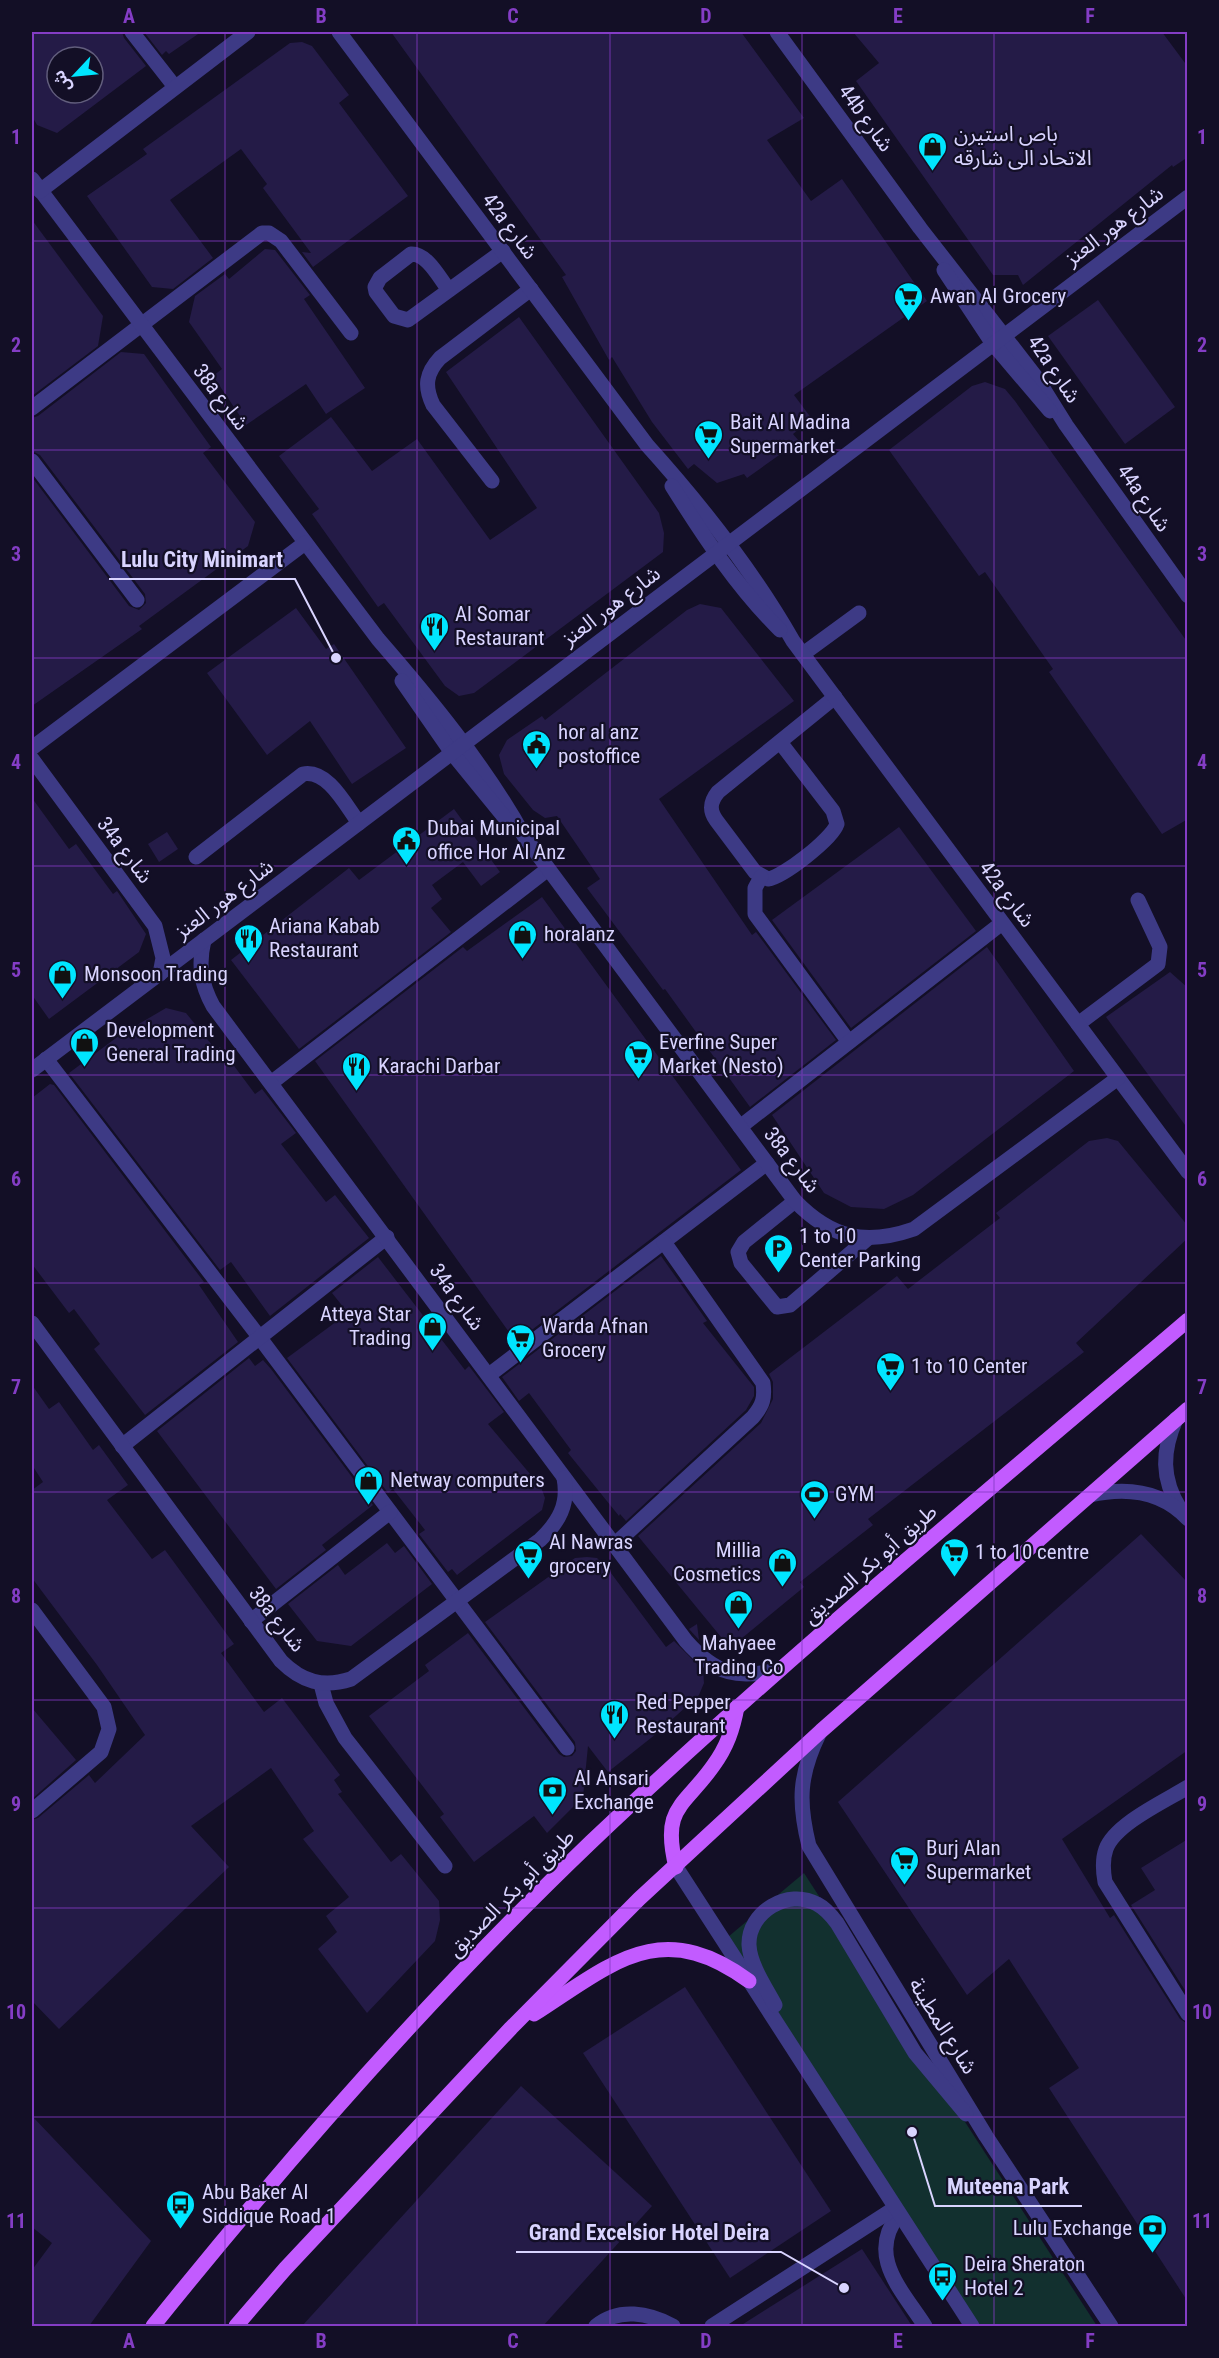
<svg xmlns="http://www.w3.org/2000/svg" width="1219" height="2358" font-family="'Roboto Condensed','Noto Sans Arabic',sans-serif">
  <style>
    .green { fill: #12302f }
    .building { fill: #241b47; fill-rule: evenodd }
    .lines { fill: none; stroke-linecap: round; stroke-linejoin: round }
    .service { stroke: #3d3a85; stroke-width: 15 }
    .minor { stroke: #3d3a85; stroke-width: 15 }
    .tertiary { stroke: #3d3a85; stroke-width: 15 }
    .primary { stroke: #c25bff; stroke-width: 15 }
    .grid { fill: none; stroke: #843dc5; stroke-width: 1.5; stroke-opacity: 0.55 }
    .labels { text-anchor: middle; stroke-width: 4.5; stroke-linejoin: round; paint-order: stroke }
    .street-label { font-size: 21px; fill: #d9d4ff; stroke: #130f26 }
    .poi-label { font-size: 21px; fill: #d9d4ff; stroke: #130f26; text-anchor: start }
    .leader { fill: none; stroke: #d9d4ff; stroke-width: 2 }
    .callout-dot { fill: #d9d4ff; stroke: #130f26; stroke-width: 2 }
    .callout-label { font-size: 22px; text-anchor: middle; font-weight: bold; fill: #d9d4ff; stroke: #130f26; stroke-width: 4.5; stroke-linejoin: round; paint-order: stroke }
    .neatline { fill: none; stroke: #843dc5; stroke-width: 2 }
    .grid-label { font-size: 20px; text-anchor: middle; font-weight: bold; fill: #843dc5 }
  </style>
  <rect width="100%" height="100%" fill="#130f26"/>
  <polygon class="green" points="804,1873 1097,2326 979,2326 728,1937"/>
  <g class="building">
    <path d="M32 32H122L124 38 146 66 57 133 37 125 32 116ZM57 57H93V93H57Z"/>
    <polygon points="144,32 201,32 169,54 166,51 162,55"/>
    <polygon points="391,32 741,32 804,118 767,140 811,201 842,179 927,301 794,395 812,419 793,434 799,441 747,478 744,474 717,483 694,464 688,469 652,422 612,357 609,360 562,277 566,275"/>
    <polygon points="853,32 1162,32 1188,67 1188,157 1173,167 1172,165 1023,285 1018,275 993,275 856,81 879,63"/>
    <polygon points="302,42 312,46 349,95 339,103 408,196 313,267 302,252 311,253 263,188 267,184 241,149 170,200 213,258 173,289 152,287 87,196 147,154 143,149 290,43"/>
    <polygon points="32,220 103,316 98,346 32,396"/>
    <polygon points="265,249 275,250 310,295 304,299 365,388 326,414 306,384 246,425 213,376 222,369 189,322 195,296 225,274 229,279"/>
    <polygon points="1098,300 1175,407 1125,444 1048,336"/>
    <polygon points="519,317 659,513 664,533 663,552 474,693 459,696 445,686 384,603 378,607 312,514 319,509 279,456 331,417 372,471 417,439 490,540 537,508 446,372"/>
    <polygon points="121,352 144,354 211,447 203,453 255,522 248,546 139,626 142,629 32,706 32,477 129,606 139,610 146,603 145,594 40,455 32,451 32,418 38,416"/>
    <polygon points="985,382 1005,389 1015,401 1188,643 1188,819 1162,834 1049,672 1053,669 985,572 979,576 889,450 972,386"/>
    <polygon points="700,604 721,608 794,701 659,799 752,935 756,932 836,1040 750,1107 665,989 663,990 587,888 600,879 557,816 545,818 533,810 504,774 499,755 507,740 542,716 545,720 687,610"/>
    <polygon points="296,608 326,649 334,644 406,748 352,784 310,721 267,755 207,673"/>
    <polygon points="32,798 69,849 76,844 113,894 117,891 146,934 139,952 49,1019 32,995"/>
    <polygon points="454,809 500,872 481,886 463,862 432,885 442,899 431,908 451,932 299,1049 231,960 349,868 359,880"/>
    <polygon points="899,827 976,931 851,1028 772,920"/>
    <polygon points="167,832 178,849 159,862 148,844"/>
    <polygon points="542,897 741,1170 516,1342 315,1061 463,947 467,951"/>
    <polygon points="987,947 1074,1071 913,1195 884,1209 851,1207 824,1193 772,1115"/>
    <polygon points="1170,972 1188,988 1188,1129 1106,1017"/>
    <polygon points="166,1008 186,1013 216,1050 220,1047 255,1094 262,1089 296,1133 281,1144 326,1202 335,1195 369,1238 270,1316 231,1262 220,1270 69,1073 120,1035"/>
    <polygon points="50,1084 54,1085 204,1282 199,1285 238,1342 145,1415 94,1349 100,1344 74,1309 69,1313 32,1264 32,1098"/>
    <polygon points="1107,1138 1118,1141 1188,1226 1188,1238 1076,1343 1084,1352 868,1519 873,1525 800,1582 804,1587 730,1648 638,1536 761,1423 773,1399 773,1382 769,1374 897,1276 908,1289 1000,1218 996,1213 1089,1141"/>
    <polygon points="661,1256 707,1321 703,1323 754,1387 754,1396 746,1410 626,1521 620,1514 619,1516 568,1453 571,1450 529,1393 519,1401 502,1377"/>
    <polygon points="378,1257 465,1370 469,1366 504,1412 488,1424 541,1487 545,1498 542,1510 457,1575 452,1569 448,1572 419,1534 425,1530 393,1489 388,1493 287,1358 348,1313 332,1293"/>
    <polygon points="249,1358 255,1366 263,1360 271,1369 373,1505 322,1545 326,1550 276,1589 157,1431"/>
    <polygon points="32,1385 49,1409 59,1402 93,1450 99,1445 128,1485 107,1500 152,1559 165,1550 234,1644 221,1653 264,1712 282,1698 340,1775 334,1780 342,1792 338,1794 391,1862 401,1854 439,1901 440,1920 435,1941 367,2013 318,1949 337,1932 326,1916 349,1897 303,1839 314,1831 271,1768 191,1826 229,1867 59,2029 32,2001 32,1820 38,1818 89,1775 95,1783 145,1735 97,1665 32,1578 32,1490 43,1482 32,1465"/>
    <polygon points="1141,1534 1188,1583 1188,1750 1062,1839 1110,1918 1114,1915 1180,2019 1188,2024 1188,2302 1049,2088 1079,2068 1009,1959 967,1995 838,1802"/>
    <polygon points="387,1543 395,1553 404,1546 432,1584 351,1646 317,1641 288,1604 338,1565 345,1575"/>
    <polygon points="587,1557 597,1558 608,1569 666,1647 674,1641 703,1670 704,1683 699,1695 656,1734 608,1772 588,1746 583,1797 547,1833 534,1816 474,1862 440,1817 444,1814 369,1716 429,1671 425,1665 468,1633 559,1754 564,1757 572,1756 576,1751 575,1742 485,1622 575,1558"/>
    <polygon points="697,1624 699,1640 689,1629"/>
    <polygon points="32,1708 76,1760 32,1799"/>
    <polygon points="1188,1839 1188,1995 1131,1905 1155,1890 1141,1868"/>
    <polygon points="685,1987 831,2211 730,2278 583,2053"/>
    <polygon points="521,2086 652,2206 543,2326 302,2326"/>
    <polygon points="32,2116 151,2241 89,2326 32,2326 32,2270 52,2243 32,2227"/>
    <polygon points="862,2249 912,2326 740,2326"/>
  </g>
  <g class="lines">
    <g class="service">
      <polyline points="132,32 175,87"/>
      <path d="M449 290C440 279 427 253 411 254L380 278 375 287 376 292 394 316 408 320 503 251"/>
      <polyline points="32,408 262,233 269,233 281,241 351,333"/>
      <polyline points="32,461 137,600"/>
      <path d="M492 481 433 405C424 386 426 373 440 358L531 289"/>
      <polyline points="803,654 859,613"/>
      <path d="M780 742 833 811 837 824C832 839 783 877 768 879L755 872 716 820C709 810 710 802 718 792L835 697"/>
      <path d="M196 857 303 774C328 769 346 806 359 823"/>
      <polyline points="761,877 755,888 755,914 849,1042"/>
      <polyline points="1078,1024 1158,964 1160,947 1138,900"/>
      <polyline points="46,1059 260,1338 567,1748"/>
      <polyline points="271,1083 548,869"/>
      <polyline points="740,1127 1002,923"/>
      <polyline points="795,1201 744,1242 738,1252 741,1263 777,1307 790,1305 867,1239"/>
      <polyline points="489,1375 767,1163"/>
      <polyline points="122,1446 387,1237"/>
      <path d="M614 1545 753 1417C763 1405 765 1398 763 1383L664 1242"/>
      <polyline points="32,1610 104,1707 109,1729 101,1752 32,1811"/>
      <polyline points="251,1621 390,1512"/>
      <polyline points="321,1684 326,1703 345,1738 445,1866"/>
      <path d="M899 2214C866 2256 902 2290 925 2326"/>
    </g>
    <g class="minor">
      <path d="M339 32 647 445C701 505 753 571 793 641L1188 1172"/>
      <polyline points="777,32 920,228 1036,377 1066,425 1188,596"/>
      <path d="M32 179 378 639C430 699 486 767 524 836L795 1201C831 1238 865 1246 914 1229L1118 1078"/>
      <polyline points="40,191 248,32"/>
      <polyline points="944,270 993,344 1050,411"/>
      <path d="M672 486C704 537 737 587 780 630"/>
      <polyline points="402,681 452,753 510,824"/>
      <polyline points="32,748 305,543"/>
      <polyline points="32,759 155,926 163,958 160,974"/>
      <path d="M204 940C198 965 201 984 213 1006L686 1641C716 1675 738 1680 781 1669"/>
      <polyline points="32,1070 1188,197"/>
      <path d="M32 1323 281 1661C302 1682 323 1688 351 1679L540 1540C559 1522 569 1504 564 1478"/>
      <path d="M1176 1419C1162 1451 1161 1478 1180 1509"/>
      <path d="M1090 1495C1126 1487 1161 1490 1188 1519"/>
      <path d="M1188 1787C1165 1801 1115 1824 1106 1849 1102 1860 1103 1871 1105 1882L1188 2014"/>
      <path d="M596 2326C619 2307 649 2313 673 2326"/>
      <polyline points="712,2326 895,2208"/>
    </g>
    <g class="tertiary">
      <path d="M819 1734C799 1775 798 1802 809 1846L986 2136 1111 2326"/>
      <polyline points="676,1867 972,2326"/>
      <path d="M775 2005C766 1988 750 1965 749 1945 748 1912 788 1888 817 1904 825 1908 831 1915 837 1923L915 2053 966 2114"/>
    </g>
    <g class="primary">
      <path d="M676 1867C661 1807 684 1807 713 1766 727 1747 733 1729 737 1707"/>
      <path d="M534 2014C612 1964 660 1916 749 1981"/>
      <path d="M153 2326C289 2157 434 1992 591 1842 783 1660 987 1492 1188 1320"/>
      <polyline points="236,2326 285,2269 511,2028 639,1899 821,1731 1188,1409"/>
    </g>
  </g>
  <path class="grid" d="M225 32V2326M417 32V2326M610 32V2326M802 32V2326M994 32V2326M32 241H1188M32 450H1188M32 658H1188M32 866H1188M32 1075H1188M32 1283H1188M32 1492H1188M32 1700H1188M32 1908H1188M32 2117H1188"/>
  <defs>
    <symbol id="shop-pin" viewBox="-11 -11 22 30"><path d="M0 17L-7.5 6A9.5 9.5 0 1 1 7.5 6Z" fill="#00e5ff" stroke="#130f26"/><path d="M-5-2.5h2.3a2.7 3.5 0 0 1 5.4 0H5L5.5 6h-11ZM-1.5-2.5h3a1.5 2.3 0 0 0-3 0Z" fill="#111"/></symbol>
    <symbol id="supermarket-pin" viewBox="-11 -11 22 30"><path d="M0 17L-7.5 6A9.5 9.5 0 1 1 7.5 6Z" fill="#00e5ff" stroke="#130f26"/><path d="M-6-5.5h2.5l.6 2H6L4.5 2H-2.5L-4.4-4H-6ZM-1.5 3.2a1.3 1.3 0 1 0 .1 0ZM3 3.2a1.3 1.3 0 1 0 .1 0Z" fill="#111"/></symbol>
    <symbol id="restaurant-pin" viewBox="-11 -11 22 30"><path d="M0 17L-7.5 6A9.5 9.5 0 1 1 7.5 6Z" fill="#00e5ff" stroke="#130f26"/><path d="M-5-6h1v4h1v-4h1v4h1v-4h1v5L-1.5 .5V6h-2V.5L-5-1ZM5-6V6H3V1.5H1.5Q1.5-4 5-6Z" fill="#111"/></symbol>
    <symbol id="civic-pin" viewBox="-11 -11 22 30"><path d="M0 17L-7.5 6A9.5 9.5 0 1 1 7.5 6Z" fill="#00e5ff" stroke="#130f26"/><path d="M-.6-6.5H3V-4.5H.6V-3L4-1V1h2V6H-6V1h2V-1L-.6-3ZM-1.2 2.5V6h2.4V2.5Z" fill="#111"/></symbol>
    <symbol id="parking-pin" viewBox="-11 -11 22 30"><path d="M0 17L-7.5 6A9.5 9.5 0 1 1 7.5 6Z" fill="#00e5ff" stroke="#130f26"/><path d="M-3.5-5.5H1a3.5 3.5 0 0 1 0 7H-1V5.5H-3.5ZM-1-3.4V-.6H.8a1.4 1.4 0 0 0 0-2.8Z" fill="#111"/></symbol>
    <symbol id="stadium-pin" viewBox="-11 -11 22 30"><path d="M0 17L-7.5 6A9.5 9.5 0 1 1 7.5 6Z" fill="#00e5ff" stroke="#130f26"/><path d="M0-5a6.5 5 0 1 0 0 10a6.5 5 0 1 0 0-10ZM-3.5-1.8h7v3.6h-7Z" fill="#111"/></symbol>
    <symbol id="bank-pin" viewBox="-11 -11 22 30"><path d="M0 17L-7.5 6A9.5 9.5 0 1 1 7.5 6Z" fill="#00e5ff" stroke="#130f26"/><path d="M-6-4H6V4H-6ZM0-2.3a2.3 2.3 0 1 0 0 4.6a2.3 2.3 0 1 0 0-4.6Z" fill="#111"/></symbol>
    <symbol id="bus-pin" viewBox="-11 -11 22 30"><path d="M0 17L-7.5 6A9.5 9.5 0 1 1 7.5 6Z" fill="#00e5ff" stroke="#130f26"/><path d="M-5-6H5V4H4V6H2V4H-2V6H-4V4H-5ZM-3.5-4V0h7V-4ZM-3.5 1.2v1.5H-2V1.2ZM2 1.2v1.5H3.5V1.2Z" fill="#111"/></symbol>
  </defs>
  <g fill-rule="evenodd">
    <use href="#shop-pin" x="916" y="130" width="33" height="45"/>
    <use href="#supermarket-pin" x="892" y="280" width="33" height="45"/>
    <use href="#supermarket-pin" x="692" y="418" width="33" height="45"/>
    <use href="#restaurant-pin" x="418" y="610" width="33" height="45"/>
    <use href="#civic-pin" x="520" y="728" width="33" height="45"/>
    <use href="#civic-pin" x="390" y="824" width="33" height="45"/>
    <use href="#shop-pin" x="506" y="918" width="33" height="45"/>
    <use href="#restaurant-pin" x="232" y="922" width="33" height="45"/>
    <use href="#shop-pin" x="46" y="958" width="33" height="45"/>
    <use href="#shop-pin" x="68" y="1026" width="33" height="45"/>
    <use href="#supermarket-pin" x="622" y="1038" width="33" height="45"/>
    <use href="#restaurant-pin" x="340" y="1050" width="33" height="45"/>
    <use href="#parking-pin" x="762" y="1232" width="33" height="45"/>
    <use href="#shop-pin" x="416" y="1310" width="33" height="45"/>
    <use href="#supermarket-pin" x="504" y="1322" width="33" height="45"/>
    <use href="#supermarket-pin" x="874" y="1350" width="33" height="45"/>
    <use href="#shop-pin" x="352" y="1464" width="33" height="45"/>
    <use href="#stadium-pin" x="798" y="1478" width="33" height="45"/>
    <use href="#supermarket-pin" x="938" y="1536" width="33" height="45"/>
    <use href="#supermarket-pin" x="512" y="1538" width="33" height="45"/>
    <use href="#shop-pin" x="766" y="1546" width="33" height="45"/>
    <use href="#shop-pin" x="722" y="1588" width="33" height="45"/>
    <use href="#restaurant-pin" x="598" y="1698" width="33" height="45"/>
    <use href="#bank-pin" x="536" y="1774" width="33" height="45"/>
    <use href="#supermarket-pin" x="888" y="1844" width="33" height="45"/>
    <use href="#bus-pin" x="164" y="2188" width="33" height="45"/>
    <use href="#bank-pin" x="1136" y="2212" width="33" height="45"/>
    <use href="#bus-pin" x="926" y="2260" width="33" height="45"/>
  </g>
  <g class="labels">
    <g class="street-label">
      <text transform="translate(866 118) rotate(54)" y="7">44b شارع</text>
      <text transform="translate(510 226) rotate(53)" y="7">42a شارع</text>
      <text transform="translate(1114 226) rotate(-37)" y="7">شارع هور العنز</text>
      <text transform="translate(1054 369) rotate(56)" y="7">42a شارع</text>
      <text transform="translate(221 397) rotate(53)" y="7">38a شارع</text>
      <text transform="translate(1144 498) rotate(55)" y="7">44a شارع</text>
      <text transform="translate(611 606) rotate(-37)" y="7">شارع هور العنز</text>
      <text transform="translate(125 850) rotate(53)" y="7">34a شارع</text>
      <text transform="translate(1007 894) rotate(53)" y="7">42a شارع</text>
      <text transform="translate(224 899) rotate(-37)" y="7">شارع هور العنز</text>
      <text transform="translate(792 1160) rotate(52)" y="7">38a شارع</text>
      <text transform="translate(457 1297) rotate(54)" y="7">34a شارع</text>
      <text transform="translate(870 1564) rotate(-41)" y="7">طريق أبو بكر الصديق</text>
      <text transform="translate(277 1619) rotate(52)" y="7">38a شارع</text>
      <text transform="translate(511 1893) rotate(-45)" y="7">طريق أبو بكر الصديق</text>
      <text transform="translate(943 2026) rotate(58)" y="7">شارع المطينة</text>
    </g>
    <g class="poi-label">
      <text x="954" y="141">باص استيرن<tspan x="954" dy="24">الاتحاد الى شارقه</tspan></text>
      <text x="930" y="303">Awan Al Grocery</text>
      <text x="730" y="429">Bait Al Madina<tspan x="730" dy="24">Supermarket</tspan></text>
      <text x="455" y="621">Al Somar<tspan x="455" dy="24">Restaurant</tspan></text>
      <text x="558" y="739">hor al anz<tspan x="558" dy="24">postoffice</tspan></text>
      <text x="427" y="835">Dubai Municipal<tspan x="427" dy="24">office Hor Al Anz</tspan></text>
      <text x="269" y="933">Ariana Kabab<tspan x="269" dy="24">Restaurant</tspan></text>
      <text x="544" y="941">horalanz</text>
      <text x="84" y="981">Monsoon Trading</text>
      <text x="106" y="1037">Development<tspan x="106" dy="24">General Trading</tspan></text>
      <text x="659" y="1049">Everfine Super<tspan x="659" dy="24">Market (Nesto)</tspan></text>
      <text x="378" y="1073">Karachi Darbar</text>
      <text x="799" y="1243">1 to 10<tspan x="799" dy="24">Center Parking</tspan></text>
      <text x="411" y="1321" text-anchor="end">Atteya Star<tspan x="411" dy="24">Trading</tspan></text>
      <text x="542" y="1333">Warda Afnan<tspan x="542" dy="24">Grocery</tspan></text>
      <text x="911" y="1373">1 to 10 Center</text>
      <text x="390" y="1487">Netway computers</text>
      <text x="835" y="1501">GYM</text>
      <text x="549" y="1549">Al Nawras<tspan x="549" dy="24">grocery</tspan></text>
      <text x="761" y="1557" text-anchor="end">Millia<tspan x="761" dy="24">Cosmetics</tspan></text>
      <text x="975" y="1559">1 to 10 centre</text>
      <text x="739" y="1650" text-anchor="middle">Mahyaee<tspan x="739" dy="24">Trading Co</tspan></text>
      <text x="636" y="1709">Red Pepper<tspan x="636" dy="24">Restaurant</tspan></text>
      <text x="574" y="1785">Al Ansari<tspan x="574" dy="24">Exchange</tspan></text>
      <text x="926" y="1855">Burj Alan<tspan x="926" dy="24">Supermarket</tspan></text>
      <text x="202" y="2199">Abu Baker Al<tspan x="202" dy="24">Siddique Road 1</tspan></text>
      <text x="1132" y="2235" text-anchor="end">Lulu Exchange</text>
      <text x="964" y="2271">Deira Sheraton<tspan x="964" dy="24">Hotel 2</tspan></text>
    </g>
  </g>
  <path class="leader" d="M336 658L295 579H109M912 2132L935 2206H1082M844 2288L781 2252H516"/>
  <g class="callout-dot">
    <circle cx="336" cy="658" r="6"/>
    <circle cx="912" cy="2132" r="6"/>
    <circle cx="844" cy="2288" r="6"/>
  </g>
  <g class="callout-label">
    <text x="202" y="567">Lulu City Minimart</text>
    <text x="1008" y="2194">Muteena Park</text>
    <text x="649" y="2240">Grand Excelsior Hotel Deira</text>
  </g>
  <rect width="1219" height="2358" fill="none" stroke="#130f26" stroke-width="66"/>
  <g transform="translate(75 75) rotate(244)"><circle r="28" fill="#130f26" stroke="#625e7d" stroke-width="1.5"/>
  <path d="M0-4.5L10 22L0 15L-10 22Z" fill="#00e5ff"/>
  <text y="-9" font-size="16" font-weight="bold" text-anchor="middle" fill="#d9d4ff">ش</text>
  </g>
  <rect x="33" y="33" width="1153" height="2292" class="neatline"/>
  <g class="grid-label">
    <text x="129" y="23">A</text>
    <text x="321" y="23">B</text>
    <text x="513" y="23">C</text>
    <text x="706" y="23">D</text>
    <text x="898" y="23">E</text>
    <text x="1090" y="23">F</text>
    <text x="16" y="144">1</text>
    <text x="1202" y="144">1</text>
    <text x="16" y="352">2</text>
    <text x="1202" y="352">2</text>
    <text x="16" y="561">3</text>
    <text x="1202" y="561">3</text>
    <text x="16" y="769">4</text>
    <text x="1202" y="769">4</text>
    <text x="16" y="977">5</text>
    <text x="1202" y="977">5</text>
    <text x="16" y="1186">6</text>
    <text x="1202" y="1186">6</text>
    <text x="16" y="1394">7</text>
    <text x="1202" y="1394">7</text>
    <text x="16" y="1603">8</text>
    <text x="1202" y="1603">8</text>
    <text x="16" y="1811">9</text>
    <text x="1202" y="1811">9</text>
    <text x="16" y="2019">10</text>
    <text x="1202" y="2019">10</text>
    <text x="16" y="2228">11</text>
    <text x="1202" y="2228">11</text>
    <text x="129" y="2348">A</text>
    <text x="321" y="2348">B</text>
    <text x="513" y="2348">C</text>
    <text x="706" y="2348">D</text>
    <text x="898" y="2348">E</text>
    <text x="1090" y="2348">F</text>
  </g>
</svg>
